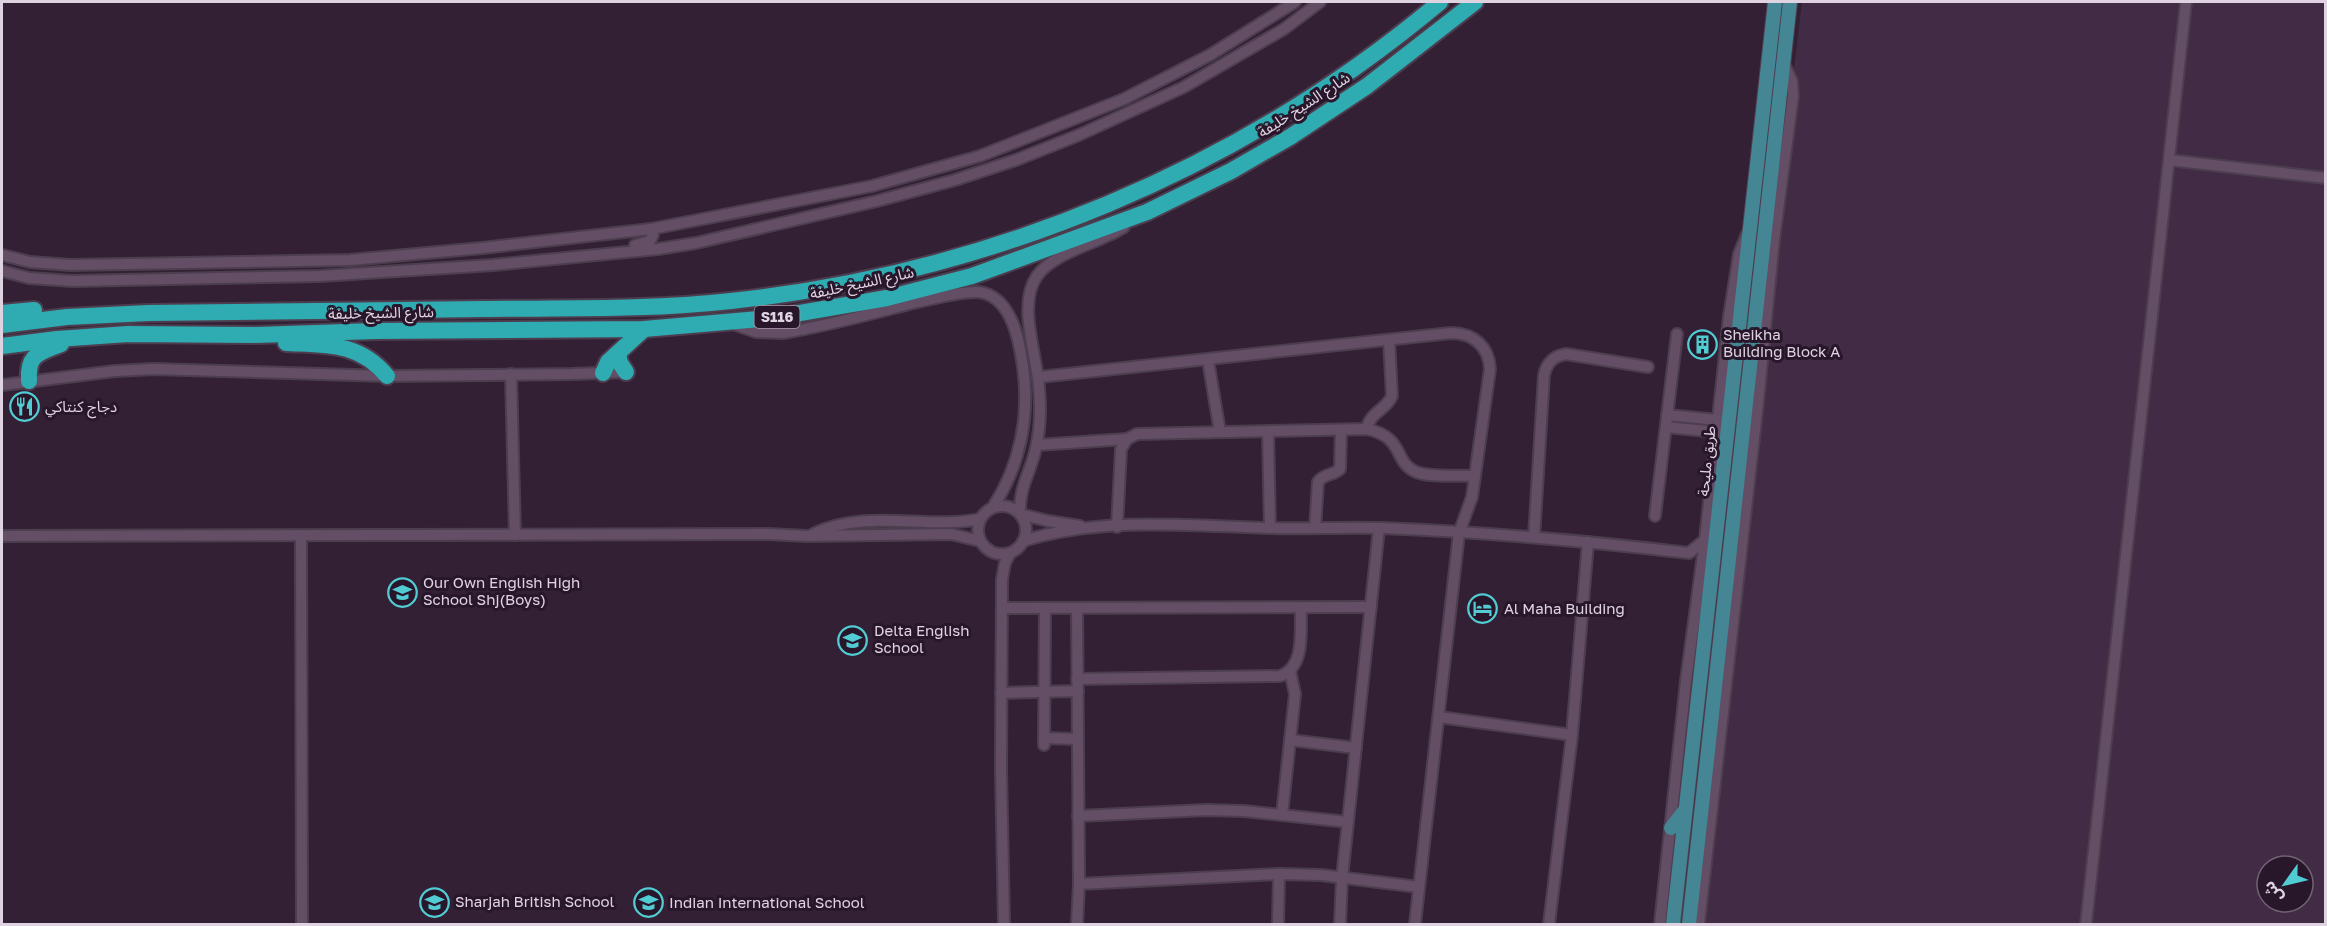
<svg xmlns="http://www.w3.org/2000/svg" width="2327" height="926" font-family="'Golos Text','Noto Sans Arabic',sans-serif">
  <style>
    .built { fill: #422b45; fill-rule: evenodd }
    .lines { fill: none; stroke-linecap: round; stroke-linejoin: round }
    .minor-casing { stroke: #4d3e4f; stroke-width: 14 }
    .major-casing { stroke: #4d3e4f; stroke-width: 16 }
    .highway-casing { stroke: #4d3e4f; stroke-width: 20 }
    .minor { stroke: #634e65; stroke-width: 10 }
    .major { stroke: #448693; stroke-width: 14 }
    .highway { stroke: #2fabb2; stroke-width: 16 }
    .labels { text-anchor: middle; stroke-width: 6; stroke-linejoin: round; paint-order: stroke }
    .shield { fill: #28162b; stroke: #a99aaa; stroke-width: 1.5 }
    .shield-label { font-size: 14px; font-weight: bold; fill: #e0d3e1 }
    .street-label { font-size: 15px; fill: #e0d3e1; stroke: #28162b }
    .poi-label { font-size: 15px; fill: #e0d3e1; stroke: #28162b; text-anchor: start }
  </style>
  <rect width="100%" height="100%" fill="#332035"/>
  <path class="built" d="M1802 2H2325V924H1696L1727 623ZM2267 866H2303V902H2267Z"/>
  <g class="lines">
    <defs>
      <g id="minor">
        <polyline points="2169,160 2326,178"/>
        <polyline points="635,245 650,241 653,235 651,229"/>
        <polyline points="2,255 30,262 70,265 350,260 482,248 651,229 872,186 980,156 1124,99 1210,55 1295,2"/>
        <polyline points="2,271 29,278 72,281 320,276 493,265 658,249 696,243 877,201 955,180 1016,160 1079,135 1184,87 1284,29 1320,2"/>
        <path d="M730 323 756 332 783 333C827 326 870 314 913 303 933 299 955 292 976 292 982 292 988 294 993 297 1014 310 1020 345 1023 367 1030 416 1020 466 993 507"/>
        <polyline points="1208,360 1220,432"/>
        <polyline points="511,374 515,535"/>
        <path d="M1039 377 1451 333C1474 333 1489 347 1490 369L1472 497 1459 533 1415 924"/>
        <polyline points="2,385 115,371 154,369 387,376 572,374 626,372"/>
        <polyline points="1667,415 1718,420"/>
        <polyline points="1666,427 1717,432"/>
        <path d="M1367 429C1369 413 1386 410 1392 396L1389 340"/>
        <polyline points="1268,432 1270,528"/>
        <polyline points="1037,445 1127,439"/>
        <circle cx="1002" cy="530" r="24"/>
        <polyline points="1655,516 1677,334"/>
        <path d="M1080 526 1048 521 1020 514C1019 488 1029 475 1035 452 1040 432 1041 409 1039 388 1037 355 1017 304 1037 276 1054 252 1099 243 1124 227"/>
        <path d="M1117 527 1121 449 1127 439 1137 434 1367 429C1404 437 1394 461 1414 471 1427 478 1459 475 1475 476"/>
        <path d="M1315 528 1318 482C1324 473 1333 476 1340 469L1341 430"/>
        <path d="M813 534C866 508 925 530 980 519"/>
        <polyline points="2,536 768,534 807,536 951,534 980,541"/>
        <polyline points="301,537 302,924"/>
        <path d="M1534 537 1544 375C1547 362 1554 356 1566 354L1648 367"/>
        <path d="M1023 541C1102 516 1190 526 1271 528 1308 529 1344 527 1381 528 1484 532 1586 541 1689 553L1705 540"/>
        <polyline points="1002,608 1371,607"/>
        <path d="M1077 679 1280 676C1306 667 1300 630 1301 608"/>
        <polyline points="1001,693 1078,691"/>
        <polyline points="1439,717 1572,735"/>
        <polyline points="1044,738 1077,739"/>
        <polyline points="1290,740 1356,748"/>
        <polyline points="1044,745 1045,609"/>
        <polyline points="1282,815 1295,694 1290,671"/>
        <polyline points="1078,816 1206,810 1244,811 1348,822"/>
        <polyline points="1079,884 1279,874 1321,875 1419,887"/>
        <polyline points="1004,924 1001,769 1002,579 1005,563 1010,553"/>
        <polyline points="1077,924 1079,884 1077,609"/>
        <polyline points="1278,924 1279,874"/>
        <polyline points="1340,924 1342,878 1379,528"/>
        <polyline points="1549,924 1572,735 1588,542"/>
        <polyline points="1660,924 1686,681 1705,540 1729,317 1739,254 1747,234"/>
        <polyline points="1699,924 1758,403 1774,240 1793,96 1792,81 1783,62"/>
        <polyline points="2086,924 2186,2"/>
      </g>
      <g id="major">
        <polyline points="1671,828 1685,810"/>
        <polyline points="1673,924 1775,2"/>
        <polyline points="1689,924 1790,2"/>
      </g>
      <g id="highway">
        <polyline points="2,313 34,310"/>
        <path d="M2 325 67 317 148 313C260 311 372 310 484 309 566 308 650 310 731 301 991 273 1240 170 1440 2"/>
        <path d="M286 343C326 345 359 342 387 376"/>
        <polyline points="2,346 57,339 128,334 256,335 375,331 644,329 771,318 887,298 972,276 1147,212 1231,171 1290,137 1367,86 1475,2"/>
        <polyline points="618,353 620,363 626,372"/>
        <polyline points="603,373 608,362 644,329"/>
        <path d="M29 381C27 354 39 353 61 344"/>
      </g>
    </defs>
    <use href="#minor" class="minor-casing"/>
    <use href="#major" class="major-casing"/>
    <use href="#highway" class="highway-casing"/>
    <use href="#minor" class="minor"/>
    <use href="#major" class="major"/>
    <use href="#highway" class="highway"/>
  </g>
  <defs>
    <symbol id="building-ring" viewBox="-11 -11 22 22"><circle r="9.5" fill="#28162b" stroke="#51ccd3" stroke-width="1.5"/><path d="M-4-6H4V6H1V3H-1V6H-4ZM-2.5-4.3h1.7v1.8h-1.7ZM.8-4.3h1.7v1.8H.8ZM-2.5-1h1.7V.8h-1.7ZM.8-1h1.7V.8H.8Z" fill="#51ccd3"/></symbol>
    <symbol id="restaurant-ring" viewBox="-11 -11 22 22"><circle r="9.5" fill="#28162b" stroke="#51ccd3" stroke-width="1.5"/><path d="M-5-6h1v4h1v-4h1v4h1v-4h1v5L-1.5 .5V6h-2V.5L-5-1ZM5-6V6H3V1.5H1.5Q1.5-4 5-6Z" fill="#51ccd3"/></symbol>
    <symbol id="school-ring" viewBox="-11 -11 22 22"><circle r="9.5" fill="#28162b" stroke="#51ccd3" stroke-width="1.5"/><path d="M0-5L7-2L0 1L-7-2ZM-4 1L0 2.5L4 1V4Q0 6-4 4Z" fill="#51ccd3"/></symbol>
    <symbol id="hotel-ring" viewBox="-11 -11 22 22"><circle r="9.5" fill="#28162b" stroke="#51ccd3" stroke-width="1.5"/><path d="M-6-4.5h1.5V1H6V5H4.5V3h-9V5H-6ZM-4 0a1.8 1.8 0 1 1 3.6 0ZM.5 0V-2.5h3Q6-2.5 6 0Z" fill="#51ccd3"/></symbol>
  </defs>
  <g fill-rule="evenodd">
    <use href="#building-ring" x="1686" y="328" width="33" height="33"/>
    <use href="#restaurant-ring" x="8" y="390" width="33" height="33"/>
    <use href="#school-ring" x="386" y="576" width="33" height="33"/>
    <use href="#hotel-ring" x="1466" y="592" width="33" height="33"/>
    <use href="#school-ring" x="836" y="624" width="33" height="33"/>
    <use href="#school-ring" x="418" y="886" width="33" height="33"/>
    <use href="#school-ring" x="632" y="886" width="33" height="33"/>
  </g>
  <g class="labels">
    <rect class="shield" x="754.5" y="306" width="45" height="22" rx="4.5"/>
    <g class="shield-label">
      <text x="777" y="322">S116</text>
    </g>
    <g class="street-label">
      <text transform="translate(1304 105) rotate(-33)" y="5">شارع الشيخ خليفة</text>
      <text transform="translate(862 283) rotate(-12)" y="5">شارع الشيخ خليفة</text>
      <text transform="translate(381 313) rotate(-1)" y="5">شارع الشيخ خليفة</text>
      <text transform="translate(1707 461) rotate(-84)" y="5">طريق مليحة</text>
    </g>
    <g class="poi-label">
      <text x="1723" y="340">Sheikha<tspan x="1723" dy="17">Building Block A</tspan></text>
      <text x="45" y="412">دجاج كنتاكي</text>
      <text x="423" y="588">Our Own English High<tspan x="423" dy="17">School Shj(Boys)</tspan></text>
      <text x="1504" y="614">Al Maha Building</text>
      <text x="874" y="636">Delta English<tspan x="874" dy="17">School</tspan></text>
      <text x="455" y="907">Sharjah British School</text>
      <text x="669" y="908">Indian International School</text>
    </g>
  </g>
  <rect width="2327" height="926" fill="none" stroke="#e0d3e1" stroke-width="6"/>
  <g transform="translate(2285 884) rotate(236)"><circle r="28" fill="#28162b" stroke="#726274" stroke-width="1.5"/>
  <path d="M0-4.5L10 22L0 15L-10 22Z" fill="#51ccd3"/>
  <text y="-9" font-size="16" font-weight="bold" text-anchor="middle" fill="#e0d3e1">ش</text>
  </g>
</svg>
